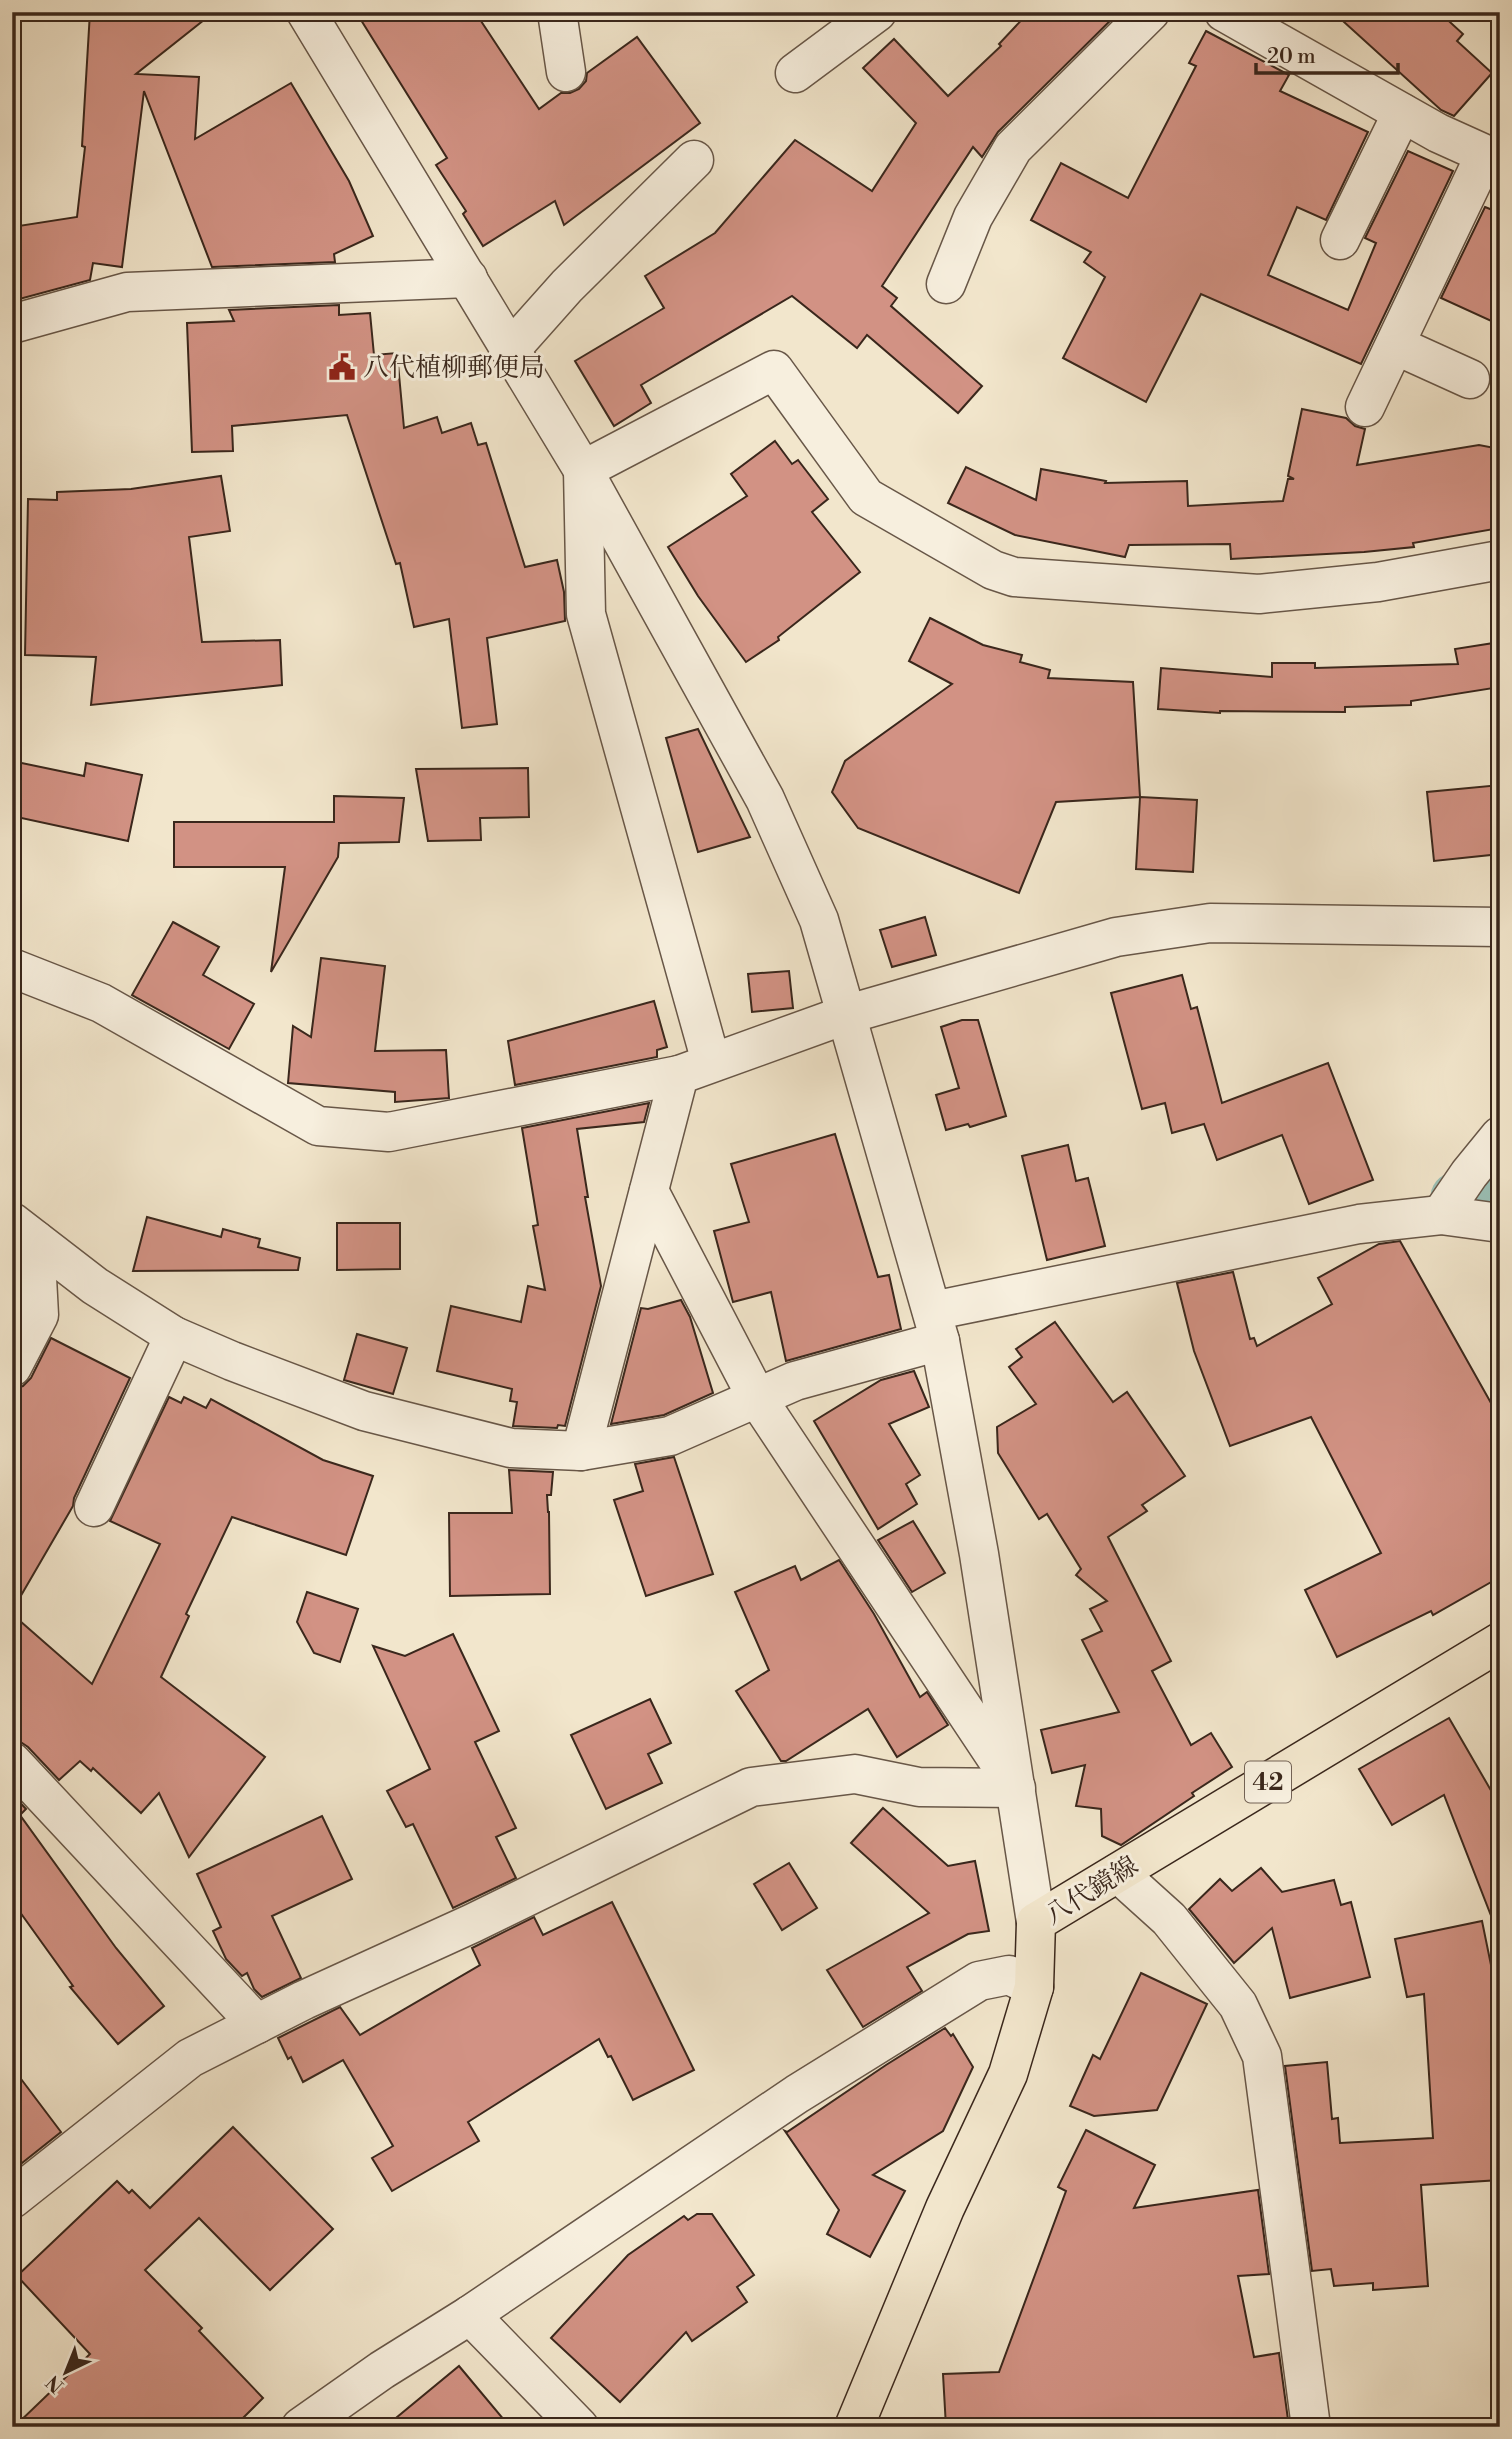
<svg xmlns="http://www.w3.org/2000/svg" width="1512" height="2439" font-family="'Libre Bodoni','Noto Serif JP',serif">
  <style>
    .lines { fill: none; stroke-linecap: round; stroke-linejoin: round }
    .canal { stroke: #9bc0b6; stroke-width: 49 }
    .building { fill: #d29284; stroke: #3a271c; stroke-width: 2 }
    .minor-casing { stroke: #685748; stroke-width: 41 }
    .major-casing { stroke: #3a271c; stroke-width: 41 }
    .minor { stroke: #f7efde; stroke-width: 38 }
    .major { stroke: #f2e6cc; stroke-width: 38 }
    .labels { text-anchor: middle; stroke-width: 6; stroke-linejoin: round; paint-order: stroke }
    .shield { fill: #f7efde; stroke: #736356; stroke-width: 2 }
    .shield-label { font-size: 24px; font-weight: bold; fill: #3a271c }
    .poi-label { font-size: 26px; fill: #3a271c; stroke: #f7efde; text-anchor: start }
    .street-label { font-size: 26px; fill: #3a271c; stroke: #f7efde }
  </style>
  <rect width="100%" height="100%" fill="#f2e6cc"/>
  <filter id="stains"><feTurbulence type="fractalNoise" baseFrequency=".00286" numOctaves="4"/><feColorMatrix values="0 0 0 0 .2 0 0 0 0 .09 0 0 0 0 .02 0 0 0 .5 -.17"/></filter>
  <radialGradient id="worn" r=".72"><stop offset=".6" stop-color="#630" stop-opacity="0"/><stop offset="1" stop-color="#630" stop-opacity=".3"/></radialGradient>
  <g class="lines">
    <polyline class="canal" points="1455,1197 1500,1202"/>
  </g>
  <g class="building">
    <polygon points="90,12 214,12 136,74 199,77 195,139 291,83 349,181 373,236 334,254 335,262 212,267 144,91 122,267 93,263 90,280 12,301 12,227 77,217 85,147 82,146"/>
    <polygon points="356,12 475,12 539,109 561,93 570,93 579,89 586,81 587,73 637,37 700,123 564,225 555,201 483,246 463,214 466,211 436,165 447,158"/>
    <polygon points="1029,12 1119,12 998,132 982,157 973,147 882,286 897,298 891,306 982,386 958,413 867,335 857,348 792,296 641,385 651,403 614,426 575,361 664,308 645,276 715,233 795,140 872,191 916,123 863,68 894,39 948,96 1001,46 999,44"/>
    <polygon points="1333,12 1439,12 1463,34 1457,41 1492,73 1454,116 1441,110"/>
    <polygon points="1206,31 1289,75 1280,91 1368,132 1326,220 1297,207 1268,275 1348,310 1376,243 1365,238 1408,151 1453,171 1361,364 1201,294 1146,402 1063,358 1105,277 1084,262 1091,252 1031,220 1061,163 1128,198 1196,66 1189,63"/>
    <polygon points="1485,207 1500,213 1500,325 1441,298"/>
    <polygon points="339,305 339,315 370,313 374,355 397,353 404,428 437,417 442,433 471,423 478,445 486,443 525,567 557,560 564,592 565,621 487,638 497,724 462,728 449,619 414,627 400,563 396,564 347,415 232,426 233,451 192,452 187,323 234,321 229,310"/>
    <polygon points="1302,409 1346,418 1355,426 1365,429 1357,465 1479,445 1500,449 1500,528 1413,543 1414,547 1364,552 1231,559 1230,544 1129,545 1125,557 1015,535 948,503 966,467 1036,500 1041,469 1106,481 1105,483 1187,481 1188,506 1283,501 1288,479 1294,479 1288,476"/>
    <polygon points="775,441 792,464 798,460 828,499 812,512 860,572 778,637 779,640 746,662 698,596 668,547 747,496 731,474"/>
    <polygon points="221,476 230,531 189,537 202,642 280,640 282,685 91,705 96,657 25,655 28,499 57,500 57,492 131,489"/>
    <polygon points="930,618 983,645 1022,655 1020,662 1050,670 1048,678 1133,682 1140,797 1056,802 1019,893 858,828 832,792 845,761 952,684 909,661"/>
    <polygon points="1500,642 1500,687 1411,701 1411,705 1345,707 1345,712 1220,711 1220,713 1158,709 1161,668 1272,677 1272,663 1315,663 1315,668 1458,664 1455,649"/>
    <polygon points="698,729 750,837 698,852 666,738"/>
    <polygon points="12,761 84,776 86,763 142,775 128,841 12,816"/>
    <polygon points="528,768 529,817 480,818 481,840 428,841 416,769"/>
    <polygon points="1500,785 1500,854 1434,861 1427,792"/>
    <polygon points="334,796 404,798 399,842 339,843 338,857 271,972 285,867 174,867 174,822 334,822"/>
    <polygon points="1140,797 1197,800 1193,872 1136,869"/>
    <polygon points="925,917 936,955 892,967 880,930"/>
    <polygon points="173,922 219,947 203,975 254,1004 229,1049 132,995"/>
    <polygon points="321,958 385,966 375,1051 446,1050 449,1098 395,1102 395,1092 288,1083 293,1026 311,1037"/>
    <polygon points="789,971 793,1008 752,1012 748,974"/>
    <polygon points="1182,975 1191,1009 1197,1007 1222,1103 1328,1063 1373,1180 1309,1204 1282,1135 1217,1160 1204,1124 1172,1133 1165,1103 1142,1109 1111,993"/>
    <polygon points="654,1001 667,1047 657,1050 657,1057 515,1085 508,1041"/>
    <polygon points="962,1020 978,1020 1006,1116 970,1127 968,1124 946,1130 936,1095 959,1088 941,1027"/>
    <polygon points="649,1103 644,1122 577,1129 588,1197 585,1197 601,1286 565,1426 558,1425 557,1428 513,1426 517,1402 510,1401 512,1389 437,1371 451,1306 521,1322 528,1286 545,1290 533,1226 538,1225 522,1128"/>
    <polygon points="835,1134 878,1277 889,1275 901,1329 786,1361 771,1292 733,1302 714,1231 749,1222 731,1164"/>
    <polygon points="1068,1145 1076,1181 1088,1178 1105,1246 1047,1260 1022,1156"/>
    <polygon points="147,1217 221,1237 223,1229 260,1239 258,1247 300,1258 298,1270 133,1271"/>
    <polygon points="337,1223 400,1223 400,1269 337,1270"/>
    <polygon points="1400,1241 1500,1419 1500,1577 1433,1615 1431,1611 1337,1657 1305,1590 1381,1553 1311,1417 1230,1446 1194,1351 1177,1283 1233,1272 1250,1339 1254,1338 1257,1346 1332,1304 1318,1278 1379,1244"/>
    <polygon points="12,1251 17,1310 12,1319"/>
    <polygon points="681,1300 690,1317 713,1393 664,1415 611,1424 641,1308 648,1309"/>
    <polygon points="1055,1322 1113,1402 1127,1392 1185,1476 1142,1505 1147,1511 1108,1537 1171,1661 1152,1671 1191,1745 1211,1733 1232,1767 1192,1793 1194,1796 1121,1845 1102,1836 1101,1809 1076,1806 1085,1765 1052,1773 1041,1730 1119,1712 1082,1640 1102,1631 1090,1609 1107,1601 1076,1575 1081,1569 1047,1514 1039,1519 998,1453 997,1427 1036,1404 1009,1367 1022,1357 1016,1349"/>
    <polygon points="357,1334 407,1348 393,1394 344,1380"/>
    <polygon points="51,1338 130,1378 74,1498 73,1506 12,1611 12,1389 23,1386 31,1378"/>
    <polygon points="914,1371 929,1407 889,1424 920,1475 906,1484 917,1504 878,1529 814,1421 881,1380"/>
    <polygon points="169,1397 181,1403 184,1397 206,1408 211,1399 323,1460 373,1476 346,1555 232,1517 186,1614 189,1616 161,1677 265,1757 189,1857 159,1793 141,1813 93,1768 91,1771 80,1761 59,1780 28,1747 19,1741 12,1741 12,1614 92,1684 160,1544 110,1521"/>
    <polygon points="674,1457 713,1574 646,1596 614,1500 643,1491 635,1464"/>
    <polygon points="509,1470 553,1472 551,1495 547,1495 548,1512 549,1512 550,1594 450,1596 449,1513 512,1513"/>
    <polygon points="913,1521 945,1573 912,1592 878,1540"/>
    <polygon points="839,1560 874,1614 920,1697 927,1692 948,1725 897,1757 868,1709 786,1761 781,1761 736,1691 769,1670 735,1592 795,1566 801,1580"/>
    <polygon points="307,1592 358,1609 340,1662 314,1653 297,1622"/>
    <polygon points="453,1634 499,1731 475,1742 516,1828 496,1837 516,1878 453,1908 413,1824 406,1827 387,1791 430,1769 373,1646 405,1656"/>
    <polygon points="650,1699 671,1743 648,1754 662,1783 606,1809 571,1735"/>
    <polygon points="1449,1718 1500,1806 1500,1930 1497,1931 1444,1795 1392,1825 1359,1769"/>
    <polygon points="12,1794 26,1809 20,1815 116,1948 164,2006 118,2044 70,1987 73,1986 12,1901"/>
    <polygon points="883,1808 948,1866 975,1861 989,1931 968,1934 907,1967 922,1991 863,2027 827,1970 929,1913 851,1843"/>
    <polygon points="322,1816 352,1879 272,1916 301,1978 262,1997 254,1989 247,1973 242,1976 226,1959 213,1931 221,1927 197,1874"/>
    <polygon points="789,1863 817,1908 782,1930 754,1884"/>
    <polygon points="1261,1868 1282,1892 1334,1880 1341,1905 1351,1902 1370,1977 1290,1998 1272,1928 1234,1963 1189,1909 1220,1879 1232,1891"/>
    <polygon points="612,1902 694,2070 633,2100 611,2056 608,2057 599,2039 468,2122 479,2141 392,2191 372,2158 393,2146 343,2060 303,2082 291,2057 288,2059 278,2038 340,2007 360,2035 480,1965 472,1948 534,1917 543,1935"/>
    <polygon points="1482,1921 1500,2009 1500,2180 1421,2185 1428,2286 1373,2290 1373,2283 1334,2286 1331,2269 1312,2271 1285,2066 1327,2062 1332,2119 1338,2118 1340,2143 1433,2138 1424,1994 1407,1997 1395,1939"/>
    <polygon points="1141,1973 1207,2004 1157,2110 1094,2116 1070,2106 1093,2055 1100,2059"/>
    <polygon points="945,2028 951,2036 953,2034 973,2067 943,2131 873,2175 905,2191 870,2257 827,2234 839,2210 785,2131 787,2132 886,2065"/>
    <polygon points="12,2067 61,2132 12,2171"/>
    <polygon points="233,2127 333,2229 270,2290 199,2218 145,2270 202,2328 199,2331 263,2398 234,2427 14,2427 90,2354 17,2276 117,2181 129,2193 132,2190 150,2208"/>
    <polygon points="1086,2130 1155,2165 1134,2208 1258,2190 1269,2274 1238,2276 1254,2357 1279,2353 1289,2427 946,2427 943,2374 999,2372 1066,2191 1058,2187"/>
    <polygon points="697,2214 712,2214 754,2275 737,2287 747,2302 692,2341 686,2332 620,2402 551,2338 628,2255 684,2216 688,2220"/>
    <polygon points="459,2366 510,2427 385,2427"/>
  </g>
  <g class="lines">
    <defs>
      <g id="minor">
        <polyline points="306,12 583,470 765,799 819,920 940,1341 979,1554 1036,1922"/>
        <polyline points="557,12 566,72"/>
        <polyline points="1224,12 1438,133 1500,161"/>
        <polyline points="795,73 877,12"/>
        <polyline points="1340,240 1402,113"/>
        <polyline points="946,284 973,217 1013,148 1150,12"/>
        <polyline points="12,324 127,292 468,278"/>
        <polyline points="1395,345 1470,379"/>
        <polyline points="511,349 567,286 694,160"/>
        <polyline points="1365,407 1485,155"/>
        <polyline points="12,968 101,1003 318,1126 389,1132 679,1075"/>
        <polyline points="711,1062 586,614 583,470 774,370 866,497 993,570 1014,577 1259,594 1378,582 1500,560"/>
        <polyline points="649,1191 757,1398 1011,1780"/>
        <polyline points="1441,1215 1469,1174 1500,1136"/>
        <polyline points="12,1222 95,1286 174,1336 232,1361 364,1411 511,1448 581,1451 670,1436 795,1381 940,1341"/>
        <polyline points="932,1311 1359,1224 1441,1215 1500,1223"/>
        <polyline points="12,1367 39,1315 35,1240"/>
        <polyline points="581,1451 679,1075 845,1015 1116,937 1210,923 1500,927"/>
        <polyline points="94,1507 174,1336"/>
        <polyline points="12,1762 257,2024"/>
        <polyline points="1118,1873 1169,1919 1238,2005 1262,2056 1311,2427"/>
        <polyline points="12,2199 190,2058 304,2000 473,1923 751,1787 855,1774 919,1787 1016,1788"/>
        <polyline points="470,2315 579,2427"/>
        <polyline points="301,2427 382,2370 470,2315 797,2094 979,1981 1009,1975 1034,1987"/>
      </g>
      <polyline id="major" points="854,2427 945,2208 1008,2074 1034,1987 1036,1922 1500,1642"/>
    </defs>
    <use href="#minor" class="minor-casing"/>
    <use href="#major" class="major-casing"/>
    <use href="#minor" class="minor"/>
    <use href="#major" class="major"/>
  </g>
  <defs>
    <symbol id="civic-bare" viewBox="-9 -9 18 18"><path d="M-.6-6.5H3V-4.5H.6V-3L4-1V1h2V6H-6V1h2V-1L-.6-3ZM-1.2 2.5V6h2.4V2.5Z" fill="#8f2418" stroke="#f7efde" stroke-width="2.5" paint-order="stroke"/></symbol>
  </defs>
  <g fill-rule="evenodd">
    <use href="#civic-bare" x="323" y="348" width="38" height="38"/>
  </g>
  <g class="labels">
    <rect class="shield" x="1245" y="1761.5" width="46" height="41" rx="5"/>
    <g class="shield-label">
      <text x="1268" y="1790">42</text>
    </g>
    <g class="poi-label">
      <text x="363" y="376">八代植柳郵便局</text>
    </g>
    <g class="street-label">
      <text transform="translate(1091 1890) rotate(-32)" y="9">八代鏡線</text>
    </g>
  </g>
  <rect width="1512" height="2439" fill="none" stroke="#f2e6cc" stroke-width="42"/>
  <rect x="14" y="14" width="1484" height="2411" fill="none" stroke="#3a271c" stroke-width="3.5"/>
  <rect x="21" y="21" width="1470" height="2397" fill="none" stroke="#3a271c" stroke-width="2"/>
  <g transform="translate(66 2372) rotate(223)" stroke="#f7efde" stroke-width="5" paint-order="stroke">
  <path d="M0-5L12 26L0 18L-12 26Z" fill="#3a271c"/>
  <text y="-10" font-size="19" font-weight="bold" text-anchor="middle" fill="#3a271c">N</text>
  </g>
  <path d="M1256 63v10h142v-10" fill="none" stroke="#3a271c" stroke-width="3.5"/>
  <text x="1267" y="63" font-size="21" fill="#3a271c" stroke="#f7efde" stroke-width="5" paint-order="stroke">20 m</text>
  <rect width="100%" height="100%" filter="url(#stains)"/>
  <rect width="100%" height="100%" fill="url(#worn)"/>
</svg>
